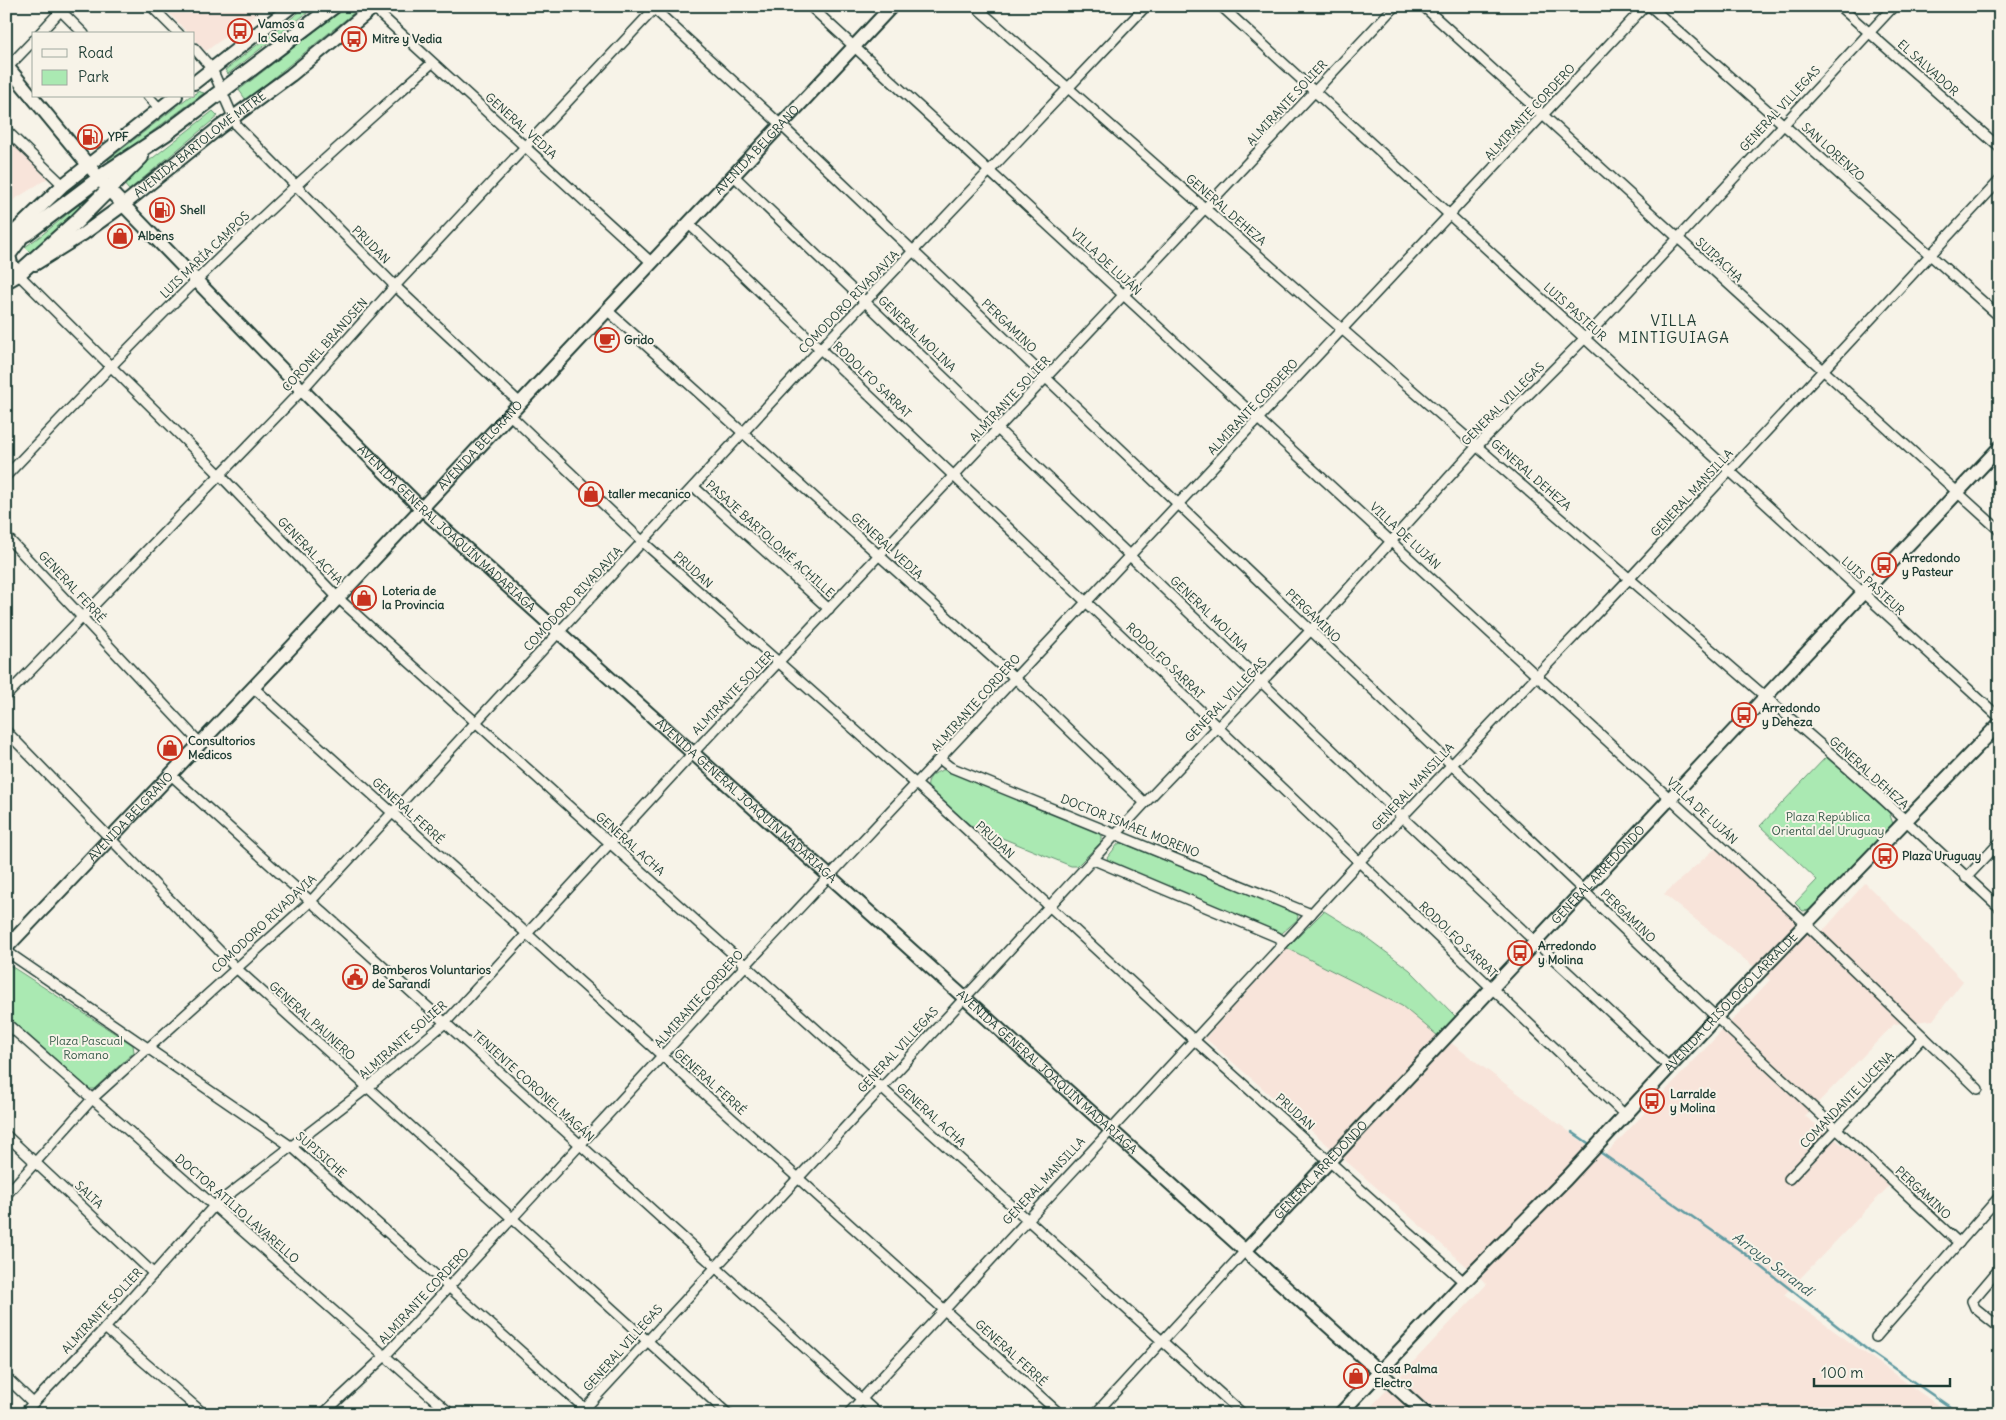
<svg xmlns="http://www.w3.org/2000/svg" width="2006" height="1420" font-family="Delius,sans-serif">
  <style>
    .built { fill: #f8e4da }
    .green { fill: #aae9b2; stroke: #649373 }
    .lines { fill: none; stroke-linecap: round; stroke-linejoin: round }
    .stream { stroke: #609ba2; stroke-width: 2.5 }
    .street-casing { stroke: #1f3d34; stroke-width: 12 }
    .secondary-casing { stroke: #1f3d34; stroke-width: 16 }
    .primary-casing { stroke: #1f3d34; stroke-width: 18 }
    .street { stroke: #f7f3e8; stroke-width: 9 }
    .secondary { stroke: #f7f3e8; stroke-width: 12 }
    .primary { stroke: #f7f3e8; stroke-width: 14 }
    .labels { text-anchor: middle; stroke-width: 4; stroke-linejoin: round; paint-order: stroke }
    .poi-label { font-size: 12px; font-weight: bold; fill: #1f3d34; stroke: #f7f3e8; text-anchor: start }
    .street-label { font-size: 12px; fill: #1f3d34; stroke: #f7f3e8 }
    .park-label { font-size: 12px; fill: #345747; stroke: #f7f3e8 }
    .water-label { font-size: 14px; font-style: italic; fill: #355c59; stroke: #f7f3e8 }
    .quarter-label { font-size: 15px; letter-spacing: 1px; fill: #1f3d34; stroke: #f7f3e8 }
  </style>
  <rect width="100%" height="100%" fill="#f7f3e8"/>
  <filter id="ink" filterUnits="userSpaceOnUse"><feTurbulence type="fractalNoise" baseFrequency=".02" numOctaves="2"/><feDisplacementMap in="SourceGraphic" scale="10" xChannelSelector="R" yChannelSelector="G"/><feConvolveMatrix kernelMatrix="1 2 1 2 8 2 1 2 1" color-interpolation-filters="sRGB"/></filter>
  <g filter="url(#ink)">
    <g class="built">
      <polygon points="162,6 268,6 206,51 194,39 194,34 189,34"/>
      <polygon points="6,134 51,176 6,205"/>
      <polygon points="1717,847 1816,939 1865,883 1963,981 1933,1020 1894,1024 1805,1116 1892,1183 1784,1295 1950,1414 1364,1414 1487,1284 1205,1038 1287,948 1402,1006 1603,1157 1770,980 1664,894"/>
    </g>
    <g class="green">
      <polygon points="307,6 316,6 228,74 225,70"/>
      <polygon points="347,6 361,7 246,100 239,90"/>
      <polygon points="197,91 204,93 110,163 108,160 190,96 194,96"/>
      <polygon points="213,111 218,116 129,190 122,182"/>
      <path d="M89 197 93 202 35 257 25 247C48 232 67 213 89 197Z"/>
      <polygon points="1826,757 1889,812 1893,824 1811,910 1803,911 1795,903 1817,880 1760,826"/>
      <path d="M946 769 1096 831 1101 836V842L1077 866H1071L970 825 928 789C926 777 935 772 946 769Z"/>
      <polygon points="1122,843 1295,912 1298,916 1297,920 1281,934 1109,862 1107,858 1118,844"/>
      <polygon points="1324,911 1363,935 1410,970 1456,1017 1438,1036 1402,1006 1287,948"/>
      <polygon points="6,963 133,1045 134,1052 94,1089 89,1089 6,1015"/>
    </g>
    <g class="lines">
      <g class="stream">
        <polyline points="1572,1132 1591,1145"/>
        <polyline points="1597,1150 1744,1253 1869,1351 1960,1414"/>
      </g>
      <defs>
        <g id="street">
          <polyline points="56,6 84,34"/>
          <polyline points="151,6 179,34"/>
          <polyline points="375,6 382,16 651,262"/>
          <polyline points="651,6 781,125 1716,1017 1959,1243"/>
          <polyline points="810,6 1806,924 1978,1089"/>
          <polyline points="975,6 1343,330 1874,791 2000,908"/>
          <polyline points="1221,6 2000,718"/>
          <polyline points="1423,6 2000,531"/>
          <polyline points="1650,6 2000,317"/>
          <polyline points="1839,6 2000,148"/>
          <polyline points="39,34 65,6"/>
          <polyline points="194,48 212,69 237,126 395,286 520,403"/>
          <polyline points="6,69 34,40"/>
          <polyline points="148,96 160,109"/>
          <polyline points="6,130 63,185"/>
          <polyline points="734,176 1402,817 1669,1067"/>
          <polyline points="689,224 1624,1114"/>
          <polyline points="18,274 219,474 338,598 1243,1414"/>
          <polyline points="608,311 1015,678 1145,803"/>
          <polyline points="510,415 643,542 942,807 1194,1040 1464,1282"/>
          <path d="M6 476C69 410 131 344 196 281 272 205 353 134 432 63"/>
          <polyline points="694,487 829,609"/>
          <polyline points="6,536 201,744"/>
          <polyline points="254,688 1060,1414"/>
          <polyline points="6,696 302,390 395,286 657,6"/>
          <polyline points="6,731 236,968 728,1414"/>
          <polyline points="941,760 950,767 1311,914"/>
          <polyline points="171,775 878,1414"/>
          <polyline points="1094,860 1277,937 1284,942"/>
          <polyline points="1966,878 2000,842"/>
          <polyline points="6,951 292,1147 591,1414"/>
          <polyline points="6,1023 451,1414"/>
          <polyline points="6,1135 154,1274"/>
          <polyline points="1789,1179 1924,1037"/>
          <polyline points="6,1195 93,1098 310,902 821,348 1146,6"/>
          <polyline points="2000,1268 1972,1301 1975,1308 2000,1328"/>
          <polyline points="105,1328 204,1414"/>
          <polyline points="1876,1337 2000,1196"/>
          <polyline points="6,1377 33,1403"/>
          <polyline points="23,1414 105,1328 214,1206 367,1088 445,1023 693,753 1395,6"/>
          <polyline points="323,1414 385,1356 746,965 1645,6"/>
          <polyline points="580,1414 1145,803 1311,630 1478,445 1585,338 1894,6"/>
          <polyline points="848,1414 1359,862 1630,578 2000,180"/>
          <polyline points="1095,1414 1245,1251"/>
        </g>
        <g id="secondary">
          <path id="s1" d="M6 65 108 189 302 390 421 508 1426 1414"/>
          <polyline points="194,83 292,6"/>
          <polyline points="6,240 63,185 176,96"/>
          <path id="s2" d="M35 264 83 234 123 205 220 127 291 75 375 6"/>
          <path id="s3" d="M6 948 304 634 892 6"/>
          <path id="s4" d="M1245 1251 2000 447"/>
          <path id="s5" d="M1340 1414 1464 1282 1566 1179 1716 1017 2000 723"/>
        </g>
        <g id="primary">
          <polyline points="6,244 27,233 109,171 165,134 334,6"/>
          <polyline points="18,274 10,264 8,255 19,240"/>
          <polyline points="6,281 18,274 76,222 141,157"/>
        </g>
      </defs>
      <use href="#street" class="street-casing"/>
      <use href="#secondary" class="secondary-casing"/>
      <use href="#primary" class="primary-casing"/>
      <use href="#street" class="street"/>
      <use href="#secondary" class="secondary"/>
      <use href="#primary" class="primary"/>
    </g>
  </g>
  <defs>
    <symbol id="bus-ring" viewBox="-11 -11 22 22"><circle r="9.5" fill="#f7f3e8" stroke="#c8321e" stroke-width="1.5"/><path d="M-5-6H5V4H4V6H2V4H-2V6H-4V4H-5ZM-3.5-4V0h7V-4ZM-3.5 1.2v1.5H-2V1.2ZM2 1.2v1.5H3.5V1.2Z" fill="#c8321e"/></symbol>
    <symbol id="fuel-ring" viewBox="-11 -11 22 22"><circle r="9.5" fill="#f7f3e8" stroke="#c8321e" stroke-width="1.5"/><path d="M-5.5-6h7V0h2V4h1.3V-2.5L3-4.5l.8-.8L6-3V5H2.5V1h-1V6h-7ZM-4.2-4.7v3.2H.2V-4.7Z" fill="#c8321e"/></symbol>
    <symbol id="shop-ring" viewBox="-11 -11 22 22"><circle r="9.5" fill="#f7f3e8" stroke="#c8321e" stroke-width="1.5"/><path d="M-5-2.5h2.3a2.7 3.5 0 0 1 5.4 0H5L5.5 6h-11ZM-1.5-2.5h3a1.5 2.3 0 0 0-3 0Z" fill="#c8321e"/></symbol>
    <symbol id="cafe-ring" viewBox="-11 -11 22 22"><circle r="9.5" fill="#f7f3e8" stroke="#c8321e" stroke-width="1.5"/><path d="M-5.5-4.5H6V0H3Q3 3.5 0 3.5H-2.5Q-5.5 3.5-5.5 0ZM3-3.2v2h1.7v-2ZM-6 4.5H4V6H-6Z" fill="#c8321e"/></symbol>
    <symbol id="civic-ring" viewBox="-11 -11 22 22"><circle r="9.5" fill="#f7f3e8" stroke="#c8321e" stroke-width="1.5"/><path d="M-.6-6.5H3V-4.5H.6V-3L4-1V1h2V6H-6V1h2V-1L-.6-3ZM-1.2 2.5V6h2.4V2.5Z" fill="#c8321e"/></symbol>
  </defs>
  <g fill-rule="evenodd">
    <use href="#bus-ring" x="226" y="17" width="28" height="28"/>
    <use href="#bus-ring" x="340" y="25" width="28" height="28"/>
    <use href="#fuel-ring" x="76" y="123" width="28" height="28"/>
    <use href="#fuel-ring" x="148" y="196" width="28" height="28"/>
    <use href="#shop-ring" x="106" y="222" width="28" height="28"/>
    <use href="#cafe-ring" x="593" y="326" width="28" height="28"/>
    <use href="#shop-ring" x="577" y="480" width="28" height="28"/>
    <use href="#bus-ring" x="1870" y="551" width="28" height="28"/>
    <use href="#shop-ring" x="350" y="584" width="28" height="28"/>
    <use href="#bus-ring" x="1730" y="701" width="28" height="28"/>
    <use href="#shop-ring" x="156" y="734" width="28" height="28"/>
    <use href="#bus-ring" x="1871" y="842" width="28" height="28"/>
    <use href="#bus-ring" x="1506" y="939" width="28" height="28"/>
    <use href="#civic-ring" x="341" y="963" width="28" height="28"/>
    <use href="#bus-ring" x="1638" y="1087" width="28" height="28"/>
    <use href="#shop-ring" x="1342" y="1362" width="28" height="28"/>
  </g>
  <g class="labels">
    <g class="poi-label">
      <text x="258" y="28">Vamos a<tspan x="258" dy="14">la Selva</tspan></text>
      <text x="372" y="43">Mitre y Vedia</text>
      <text x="108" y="141">YPF</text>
      <text x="180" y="214">Shell</text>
      <text x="138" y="240">Albens</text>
      <text x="624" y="344">Grido</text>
      <text x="608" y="498">taller mecanico</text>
      <text x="1902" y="562">Arredondo<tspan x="1902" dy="14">y Pasteur</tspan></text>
      <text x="382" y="595">Loteria de<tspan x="382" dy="14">la Provincia</tspan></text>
      <text x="1762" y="712">Arredondo<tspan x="1762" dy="14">y Deheza</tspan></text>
      <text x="188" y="745">Consultorios<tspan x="188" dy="14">Medicos</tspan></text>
      <text x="1902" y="860">Plaza Uruguay</text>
      <text x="1538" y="950">Arredondo<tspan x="1538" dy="14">y Molina</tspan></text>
      <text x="372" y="974">Bomberos Voluntarios<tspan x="372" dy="14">de Sarandí</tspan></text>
      <text x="1670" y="1098">Larralde<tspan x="1670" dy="14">y Molina</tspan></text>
      <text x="1374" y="1373">Casa Palma<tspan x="1374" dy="14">Electro</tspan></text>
    </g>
    <g class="street-label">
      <text transform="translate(1928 68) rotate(42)" y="4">EL SALVADOR</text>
      <text transform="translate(1287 103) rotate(-47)" y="4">ALMIRANTE SOLIER</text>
      <text transform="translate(1780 109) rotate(-47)" y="4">GENERAL VILLEGAS</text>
      <text transform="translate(1530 112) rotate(-47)" y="4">ALMIRANTE CORDERO</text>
      <text transform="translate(521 126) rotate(42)" y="4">GENERAL VEDIA</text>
      <text dy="4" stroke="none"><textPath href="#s2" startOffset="204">AVENIDA BARTOLOMÉ MITRE</textPath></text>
      <text dy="4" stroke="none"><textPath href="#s3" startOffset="1096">AVENIDA BELGRANO</textPath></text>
      <text transform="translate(1833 152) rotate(42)" y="4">SAN LORENZO</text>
      <text transform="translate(1226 210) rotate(41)" y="4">GENERAL DEHEZA</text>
      <text transform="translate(371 245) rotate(45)" y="4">PRUDAN</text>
      <text transform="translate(205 255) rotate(-44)" y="4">LUIS MARÍA CAMPOS</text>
      <text transform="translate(1719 260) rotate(43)" y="4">SUIPACHA</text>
      <text transform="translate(1106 262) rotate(43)" y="4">VILLA DE LUJÁN</text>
      <text transform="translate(849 302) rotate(-46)" y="4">COMODORO RIVADAVIA</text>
      <text transform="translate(1575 312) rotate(42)" y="4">LUIS PASTEUR</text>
      <text transform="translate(1009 326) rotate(44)" y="4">PERGAMINO</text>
      <text transform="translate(917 334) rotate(44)" y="4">GENERAL MOLINA</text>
      <text transform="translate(325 345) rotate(-48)" y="4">CORONEL BRANDSEN</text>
      <text transform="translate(872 380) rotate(44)" y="4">RODOLFO SARRAT</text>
      <text transform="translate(1010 399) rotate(-47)" y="4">ALMIRANTE SOLIER</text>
      <text transform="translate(1503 404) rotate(-45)" y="4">GENERAL VILLEGAS</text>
      <text transform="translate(1253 407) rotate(-47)" y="4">ALMIRANTE CORDERO</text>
      <text dy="4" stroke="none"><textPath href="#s3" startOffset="691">AVENIDA BELGRANO</textPath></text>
      <text transform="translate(1531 475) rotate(41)" y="4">GENERAL DEHEZA</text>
      <text transform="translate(1692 493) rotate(-47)" y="4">GENERAL MANSILLA</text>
      <text dy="4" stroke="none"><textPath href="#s1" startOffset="640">AVENIDA GENERAL JOAQUÍN MADARIAGA</textPath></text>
      <text transform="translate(1405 536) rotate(43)" y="4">VILLA DE LUJÁN</text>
      <text transform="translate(770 539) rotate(42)" y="4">PASAJE BARTOLOMÉ ACHILLE</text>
      <text transform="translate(887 546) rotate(42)" y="4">GENERAL VEDIA</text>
      <text transform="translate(310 551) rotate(46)" y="4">GENERAL ACHA</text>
      <text transform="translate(693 570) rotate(42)" y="4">PRUDAN</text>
      <text transform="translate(1873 586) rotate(42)" y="4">LUIS PASTEUR</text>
      <text transform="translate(72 587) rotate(47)" y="4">GENERAL FERRÉ</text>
      <text transform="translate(573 599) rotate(-47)" y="4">COMODORO RIVADAVIA</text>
      <text transform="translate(1209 614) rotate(44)" y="4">GENERAL MOLINA</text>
      <text transform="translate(1313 616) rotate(44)" y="4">PERGAMINO</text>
      <text transform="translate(1165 661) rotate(44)" y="4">RODOLFO SARRAT</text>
      <text transform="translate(733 693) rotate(-46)" y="4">ALMIRANTE SOLIER</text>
      <text transform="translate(1226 700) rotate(-46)" y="4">GENERAL VILLEGAS</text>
      <text transform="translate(976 703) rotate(-48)" y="4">ALMIRANTE CORDERO</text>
      <text transform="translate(1869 773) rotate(42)" y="4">GENERAL DEHEZA</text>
      <text transform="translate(1413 787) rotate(-47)" y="4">GENERAL MANSILLA</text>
      <text dy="4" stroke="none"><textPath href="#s1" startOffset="1045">AVENIDA GENERAL JOAQUÍN MADARIAGA</textPath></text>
      <text transform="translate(408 811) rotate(42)" y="4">GENERAL FERRÉ</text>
      <text transform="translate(1702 811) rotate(43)" y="4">VILLA DE LUJÁN</text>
      <text dy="4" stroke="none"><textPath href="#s3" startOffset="181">AVENIDA BELGRANO</textPath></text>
      <text transform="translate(1130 826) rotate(22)" y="4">DOCTOR ISMAEL MORENO</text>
      <text transform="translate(995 840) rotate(43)" y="4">PRUDAN</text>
      <text transform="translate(630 844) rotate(42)" y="4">GENERAL ACHA</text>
      <text dy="4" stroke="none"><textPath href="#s4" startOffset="516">GENERAL ARREDONDO</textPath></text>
      <text transform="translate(1628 916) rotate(44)" y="4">PERGAMINO</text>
      <text transform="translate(264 924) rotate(-43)" y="4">COMODORO RIVADAVIA</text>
      <text transform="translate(1458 940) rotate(44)" y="4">RODOLFO SARRAT</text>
      <text transform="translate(699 999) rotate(-48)" y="4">ALMIRANTE CORDERO</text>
      <text dy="4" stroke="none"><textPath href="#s5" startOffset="568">AVENIDA CRISÓLOGO LARRALDE</textPath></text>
      <text transform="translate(312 1021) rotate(42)" y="4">GENERAL PAUNERO</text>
      <text transform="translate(403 1040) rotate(-41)" y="4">ALMIRANTE SOLIER</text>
      <text transform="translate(898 1050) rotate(-47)" y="4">GENERAL VILLEGAS</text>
      <text dy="4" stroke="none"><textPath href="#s1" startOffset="1450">AVENIDA GENERAL JOAQUÍN MADARIAGA</textPath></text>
      <text transform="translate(710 1082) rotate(42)" y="4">GENERAL FERRÉ</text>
      <text transform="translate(533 1086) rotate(42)" y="4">TENIENTE CORONEL MAGÁN</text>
      <text transform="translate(1847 1100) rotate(-46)" y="4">COMANDANTE LUCENA</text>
      <text transform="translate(1295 1112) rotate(42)" y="4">PRUDAN</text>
      <text transform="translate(931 1115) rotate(42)" y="4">GENERAL ACHA</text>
      <text transform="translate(321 1155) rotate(41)" y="4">SUPISICHE</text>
      <text dy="4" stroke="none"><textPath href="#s4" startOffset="111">GENERAL ARREDONDO</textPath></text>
      <text transform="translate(1044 1181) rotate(-47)" y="4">GENERAL MANSILLA</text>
      <text transform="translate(1923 1193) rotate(43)" y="4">PERGAMINO</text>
      <text transform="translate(89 1195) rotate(43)" y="4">SALTA</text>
      <text transform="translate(237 1209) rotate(41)" y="4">DOCTOR ATILIO LAVARELLO</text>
      <text transform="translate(424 1296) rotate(-47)" y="4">ALMIRANTE CORDERO</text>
      <text transform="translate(102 1311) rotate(-47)" y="4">ALMIRANTE SOLIER</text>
      <text transform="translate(623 1348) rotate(-48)" y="4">GENERAL VILLEGAS</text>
      <text transform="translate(1011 1353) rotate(42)" y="4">GENERAL FERRÉ</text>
    </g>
    <g class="park-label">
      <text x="1828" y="821">Plaza República<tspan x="1828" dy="14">Oriental del Uruguay</tspan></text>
      <text x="86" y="1045">Plaza Pascual<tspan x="86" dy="14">Romano</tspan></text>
    </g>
    <g class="water-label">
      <text transform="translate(1773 1264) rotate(37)" y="5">Arroyo Sarandí</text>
    </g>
    <g class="quarter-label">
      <text x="1674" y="326">VILLA<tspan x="1674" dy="17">MINTIGUIAGA</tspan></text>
    </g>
  </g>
  <rect width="2006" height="1420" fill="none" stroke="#f7f3e8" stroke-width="25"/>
  <rect x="12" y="12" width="1981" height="1395" fill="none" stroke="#1f3d34" stroke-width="2" filter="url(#ink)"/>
  <rect x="32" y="32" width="162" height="65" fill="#f7f3e8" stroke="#a1aaa0"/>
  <rect x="42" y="49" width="25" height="8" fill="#f7f3e8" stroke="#a1aaa0"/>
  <text x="78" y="58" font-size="15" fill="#1f3d34">Road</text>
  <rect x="42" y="70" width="25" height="15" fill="#aae9b2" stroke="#a1aaa0"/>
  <text x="78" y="82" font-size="15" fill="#1f3d34">Park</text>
  <path d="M1814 1378v8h136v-8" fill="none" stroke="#1f3d34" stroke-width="2.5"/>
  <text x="1821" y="1378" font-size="15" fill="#1f3d34" stroke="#f7f3e8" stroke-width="4" paint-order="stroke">100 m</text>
</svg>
